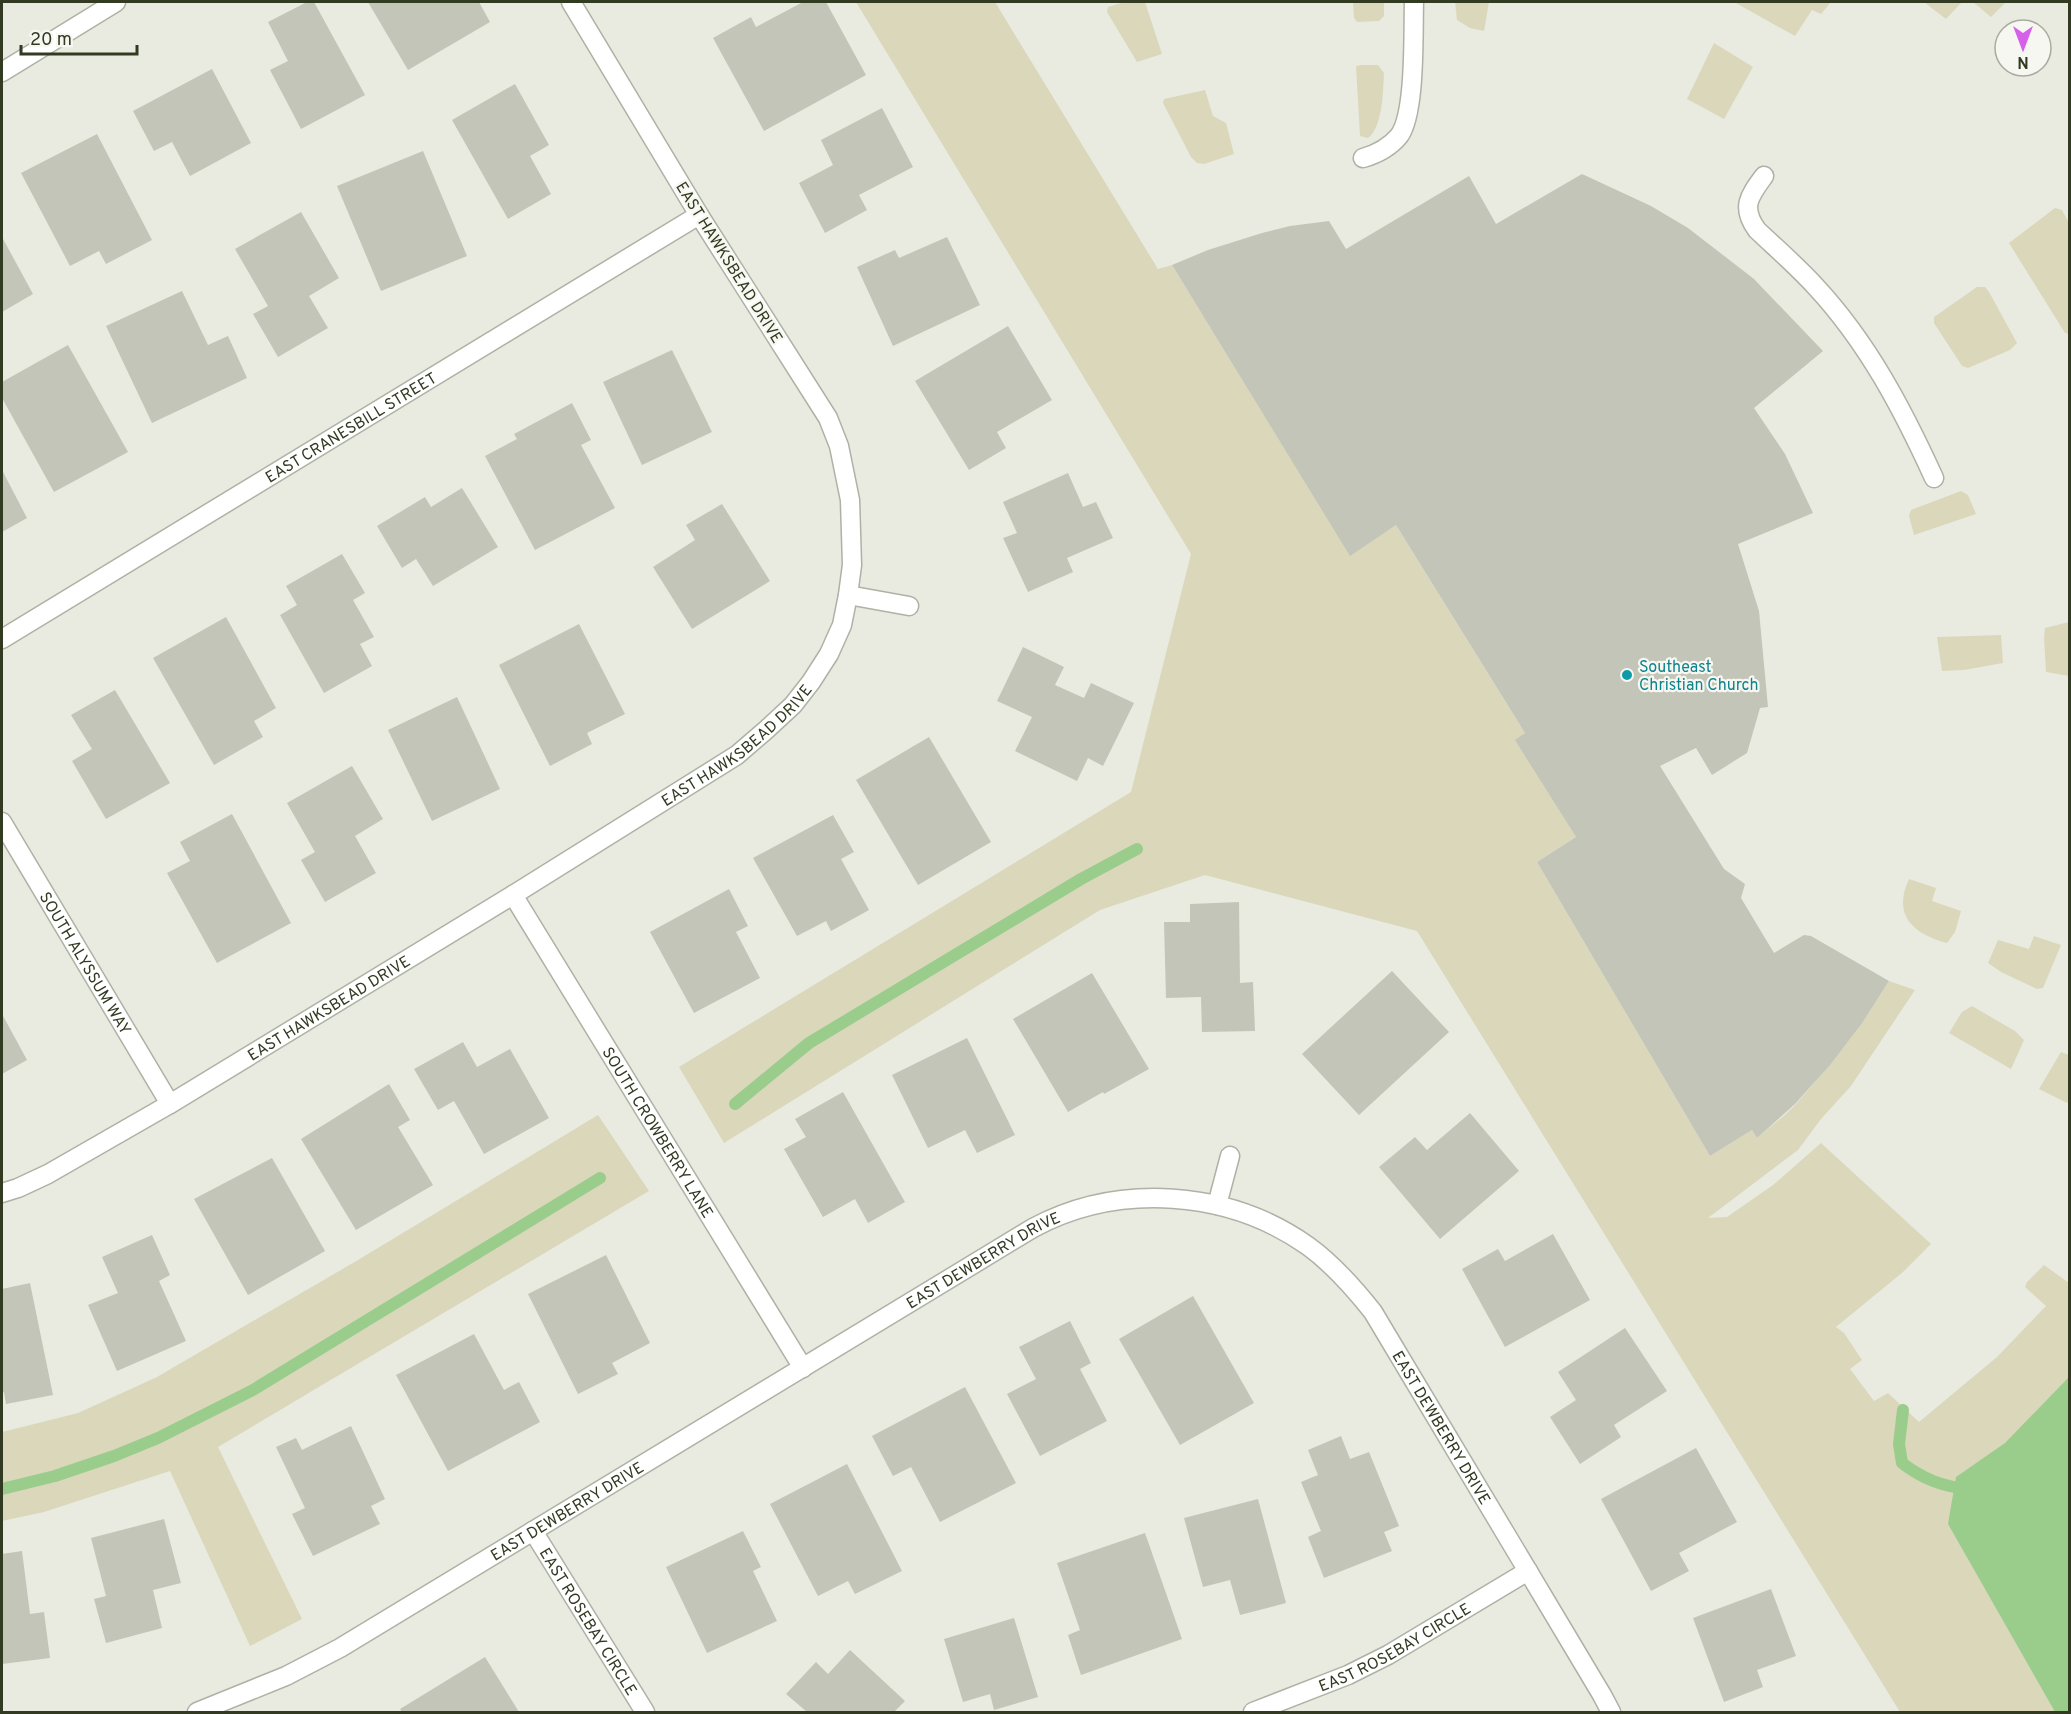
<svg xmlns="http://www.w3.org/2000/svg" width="2071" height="1714" font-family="Overpass,sans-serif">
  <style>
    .green { fill: #dbd7bb }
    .water { fill: #9acd8c }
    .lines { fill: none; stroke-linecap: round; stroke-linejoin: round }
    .stream { stroke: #9acd8c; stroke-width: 12 }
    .building { fill: #c2c5b7 }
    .service-casing { stroke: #aeb2a4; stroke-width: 21 }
    .minor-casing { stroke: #aeb2a4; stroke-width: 21 }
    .service { stroke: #fff; stroke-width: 18 }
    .minor { stroke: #fff; stroke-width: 18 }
    .culture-dot { fill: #0f9aa8; stroke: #f7f7f1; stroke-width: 2 }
    .labels { text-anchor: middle; stroke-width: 4.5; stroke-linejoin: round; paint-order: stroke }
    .street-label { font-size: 16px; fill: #323a22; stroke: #f7f7f1 }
    .culture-label { font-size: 16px; fill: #0d838f; stroke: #f7f7f1; text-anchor: start }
  </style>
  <rect width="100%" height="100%" fill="#e9ebe1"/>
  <g class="green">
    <path d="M856 2H995L1158 269 1172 265 1350 555 1396 525 1525 733 1516 740 1576 837 1537 862 1710 1156 1752 1130 1757 1138C1770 1127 1785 1116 1796 1104 1831 1065 1861 1025 1889 981L1915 990 1851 1086 1821 1119 1798 1150 1708 1218 1727 1217 1773 1185 1821 1143 1931 1244 1903 1272 1836 1327 1844 1333 1862 1360 1850 1369 1874 1401 1888 1393 1919 1422 1997 1357 2046 1306 2025 1287 2027 1282 2044 1265 2069 1283V1712H1900L1417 931 1205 875 1100 910 724 1143 679 1067 1131 792 1191 554Z"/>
    <polygon points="1125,2 1145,2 1162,54 1137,62 1107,12 1108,7"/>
    <polygon points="1353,2 1384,2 1384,16 1379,21 1357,22 1354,18"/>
    <polygon points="1455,2 1489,2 1484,31 1470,28 1457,20"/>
    <polygon points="1734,2 1831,2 1821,14 1812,10 1795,36"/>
    <polygon points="1924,2 1962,2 1946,19"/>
    <polygon points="1973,2 2006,2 1991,17"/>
    <polygon points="1714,43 1753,67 1724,119 1687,99"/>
    <path d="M1362 65H1378L1384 73C1383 90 1383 127 1368 138L1360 136 1356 66Z"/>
    <polygon points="1205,90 1213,116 1226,123 1234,154 1204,164 1197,163 1191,157 1163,103 1164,99"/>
    <polygon points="2055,208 2062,210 2069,223 2069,334 2065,333 2009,243"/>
    <polygon points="1977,287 1985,287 1989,292 2017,343 2010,350 1968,368 1962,366 1934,323 1934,317"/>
    <polygon points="1961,491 1968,495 1976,514 1914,535 1909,516 1911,510"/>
    <polygon points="2069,622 2069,676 2046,672 2044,637 2045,628"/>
    <polygon points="2001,635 2003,663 1964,670 1942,671 1937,637"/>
    <path d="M1909 879 1936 888 1932 901 1961 911 1955 932 1947 943C1913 934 1892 915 1909 879Z"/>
    <polygon points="2034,936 2061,945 2043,988 2037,989 2001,972 1988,963 1998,940 2029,949"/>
    <polygon points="1972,1006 2015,1031 2024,1040 2011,1069 1949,1033 1962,1012"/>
    <polygon points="2061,1052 2069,1055 2070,1099 2067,1103 2039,1089"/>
    <polygon points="598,1115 649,1191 218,1447 302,1619 250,1646 170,1471 44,1512 2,1521 2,1432 78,1413 157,1377 358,1260"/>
  </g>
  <polygon class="water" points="2069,1377 2070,1712 2055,1712 1948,1524 1956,1477 2005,1443"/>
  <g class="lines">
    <g class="stream">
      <polyline points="735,1104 809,1043 1081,879 1137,849"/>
      <path d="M1903 1410 1899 1444 1902 1463C1923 1479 1943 1487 1970 1489"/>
      <polyline points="2,1489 55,1476 114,1456 158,1438 253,1390 600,1178"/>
    </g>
  </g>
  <g class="building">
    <polygon points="307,2 314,2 365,95 301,129 270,70 288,61 268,22"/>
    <polygon points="368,2 479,2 490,22 408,70"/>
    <polygon points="803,2 826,2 866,75 764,131 713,38 751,17 756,27"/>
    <polygon points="212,69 251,143 190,176 172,142 154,151 133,111"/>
    <polygon points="515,84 549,145 530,156 551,194 508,219 452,120"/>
    <polygon points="882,108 913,167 859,195 867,210 825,233 799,183 833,165 821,140"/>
    <polygon points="97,134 152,240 106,264 99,251 70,266 21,173"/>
    <polygon points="423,151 467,256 381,291 337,186"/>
    <polygon points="1582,174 1651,206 1688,228 1754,279 1823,351 1754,408 1785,454 1813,513 1738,544 1759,611 1768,707 1760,708 1747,753 1712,775 1696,748 1660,766 1724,869 1745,884 1741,898 1774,953 1804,935 1811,936 1889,981 1862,1023 1830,1065 1795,1104 1757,1138 1752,1130 1710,1156 1537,862 1576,837 1515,740 1525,733 1396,525 1350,556 1172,265 1208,250 1262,233 1290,226 1329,221 1346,249 1469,176 1496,224"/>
    <polygon points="301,212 339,278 309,296 328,328 278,357 253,314 268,306 235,249"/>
    <polygon points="2,237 33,294 2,312"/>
    <polygon points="947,237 980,305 893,346 857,267 895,250 899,258"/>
    <polygon points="182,291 208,345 228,336 247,378 152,423 106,326"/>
    <polygon points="1008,326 1052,400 997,432 1006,448 969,470 915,381"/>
    <polygon points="68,345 128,452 54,492 2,398 2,382"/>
    <polygon points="672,350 712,432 642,465 603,382"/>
    <polygon points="572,403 591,440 581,445 615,508 535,550 485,456 517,439 514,434"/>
    <polygon points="2,470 27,518 2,532"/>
    <polygon points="1068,473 1083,507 1096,502 1113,538 1067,558 1073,572 1028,592 1003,538 1017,533 1003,502"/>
    <polygon points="462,488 498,547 433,586 416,559 402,568 377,526 425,497 431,507"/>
    <polygon points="722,504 770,581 692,629 653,567 695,540 686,525"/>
    <polygon points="342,554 365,593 353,600 374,637 360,644 372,666 324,693 280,615 297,605 286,586"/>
    <polygon points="226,617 276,708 254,721 263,737 214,765 153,658"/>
    <polygon points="579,624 625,714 587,733 592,744 550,766 499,665"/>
    <polygon points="1023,647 1064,667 1055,685 1084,698 1091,683 1134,703 1103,766 1088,758 1077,781 1015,751 1032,717 997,701"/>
    <polygon points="115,690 170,783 106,819 72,761 92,749 71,715"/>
    <polygon points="457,697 500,789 432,821 388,730"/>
    <polygon points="929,737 991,842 918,885 856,780"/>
    <polygon points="352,766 383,819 355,836 376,873 325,902 301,860 315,852 287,803"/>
    <polygon points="232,814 291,923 217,963 167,873 190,861 180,842"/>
    <polygon points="833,815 854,852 841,859 869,910 831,931 826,921 797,936 753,858"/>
    <polygon points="729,889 748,926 736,932 760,978 694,1013 650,932"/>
    <polygon points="1239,902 1240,983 1253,982 1255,1031 1202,1032 1201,997 1166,998 1164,922 1190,922 1190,904"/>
    <polygon points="1392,971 1449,1032 1359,1115 1302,1054"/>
    <polygon points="1092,973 1149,1069 1104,1094 1103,1092 1068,1112 1013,1019"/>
    <polygon points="2,1014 27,1060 2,1074"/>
    <polygon points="967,1038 1015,1135 977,1153 965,1130 928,1148 892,1075"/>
    <polygon points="463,1042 477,1067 510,1049 549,1118 484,1154 454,1101 438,1110 414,1069"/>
    <polygon points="389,1084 410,1120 398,1127 433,1185 356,1230 301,1139"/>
    <polygon points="843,1092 905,1202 868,1223 855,1199 823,1217 784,1149 806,1137 795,1119"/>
    <polygon points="1470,1113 1519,1171 1440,1239 1379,1167 1415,1137 1427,1150"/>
    <polygon points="272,1158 325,1251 248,1295 194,1199"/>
    <polygon points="1553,1234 1590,1300 1505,1347 1462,1269 1498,1249 1505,1261"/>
    <polygon points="152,1235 170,1275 159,1281 186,1341 117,1371 88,1305 118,1293 102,1257"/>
    <polygon points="606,1255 650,1343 612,1363 618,1374 578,1394 528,1294"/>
    <polygon points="30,1283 53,1395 6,1404 4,1392 2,1393 2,1289"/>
    <polygon points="1193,1296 1254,1403 1180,1445 1119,1339"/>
    <polygon points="1070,1321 1091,1363 1080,1369 1107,1421 1040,1456 1007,1394 1036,1379 1019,1347"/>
    <polygon points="1625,1328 1667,1391 1614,1425 1621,1437 1580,1464 1550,1417 1576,1400 1558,1372"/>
    <polygon points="474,1334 504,1390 519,1382 540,1422 448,1471 396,1375"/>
    <polygon points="965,1387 1016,1483 940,1522 911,1467 893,1476 872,1436"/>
    <polygon points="351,1426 385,1499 371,1506 380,1524 313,1556 292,1514 305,1508 276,1447 296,1438 302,1450"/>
    <polygon points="1341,1436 1350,1459 1369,1452 1399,1526 1384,1532 1392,1551 1324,1578 1308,1537 1321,1531 1301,1482 1318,1475 1308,1450"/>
    <polygon points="1696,1448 1737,1522 1679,1553 1689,1571 1651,1591 1601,1499"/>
    <polygon points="847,1464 902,1571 855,1594 848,1581 818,1596 770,1504"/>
    <polygon points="1258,1499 1286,1603 1240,1615 1230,1580 1203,1587 1184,1518"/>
    <polygon points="164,1519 181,1583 153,1590 162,1628 106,1643 94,1599 106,1596 91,1538"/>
    <polygon points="743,1531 761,1567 753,1571 777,1621 707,1653 666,1567"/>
    <polygon points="1145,1533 1182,1639 1081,1675 1068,1635 1080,1630 1057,1563"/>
    <polygon points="22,1551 30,1614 44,1612 50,1658 2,1664 2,1554"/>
    <polygon points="1771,1589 1796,1656 1757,1670 1763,1687 1724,1702 1693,1618"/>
    <polygon points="1014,1618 1038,1697 994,1710 990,1694 963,1702 944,1639"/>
    <polygon points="850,1650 905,1701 894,1712 807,1712 786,1694 816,1662 828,1674"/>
    <polygon points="485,1657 519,1712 402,1712 400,1709"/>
  </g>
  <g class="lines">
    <defs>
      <g id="service">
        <path d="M1363 158C1377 154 1389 148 1399 136 1416 114 1413 31 1414 2"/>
        <path d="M1764 176C1750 195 1740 207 1757 230 1777 249 1798 267 1816 287 1868 343 1903 410 1934 478"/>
      </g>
      <g id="minor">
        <polyline points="2,72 116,2"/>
        <polyline points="848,595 909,606"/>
        <path id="s1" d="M2 639 699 215"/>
        <path id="s2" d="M2 822 170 1104"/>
        <path id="s3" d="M513 895 803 1368"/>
        <path id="s4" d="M2 1193 18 1188 48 1174 170 1104 513 895 737 755 766 730 793 705 811 682 829 654 842 625 848 595 852 565 850 500 839 446 828 418 699 215 571 2"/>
        <polyline points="1217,1205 1230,1156"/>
        <path id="s5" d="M533 1531 645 1712"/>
        <path id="s6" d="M197 1712 286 1676 340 1648 1033 1228C1119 1182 1229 1190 1308 1246 1333 1264 1354 1288 1373 1312L1602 1695 1611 1712"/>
        <path id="s7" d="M1253 1712 1348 1675 1388 1655 1528 1571"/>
      </g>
    </defs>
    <use href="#service" class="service-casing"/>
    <use href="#minor" class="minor-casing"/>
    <use href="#service" class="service"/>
    <use href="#minor" class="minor"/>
  </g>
  <circle class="culture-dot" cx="1627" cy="675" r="6"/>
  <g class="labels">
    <g class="street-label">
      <text transform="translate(730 262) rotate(58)" y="6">EAST HAWKSBEAD DRIVE</text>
      <text dy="6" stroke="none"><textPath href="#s1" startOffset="408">EAST CRANESBILL STREET</textPath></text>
      <text dy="6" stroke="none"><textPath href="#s4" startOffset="862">EAST HAWKSBEAD DRIVE</textPath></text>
      <text dy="6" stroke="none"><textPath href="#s2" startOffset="164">SOUTH ALYSSUM WAY</textPath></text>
      <text dy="6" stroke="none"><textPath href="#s4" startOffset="376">EAST HAWKSBEAD DRIVE</textPath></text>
      <text dy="6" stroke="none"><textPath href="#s3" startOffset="278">SOUTH CROWBERRY LANE</textPath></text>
      <text dy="6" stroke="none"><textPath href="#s6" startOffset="908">EAST DEWBERRY DRIVE</textPath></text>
      <text dy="6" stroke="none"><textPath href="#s6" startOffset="1484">EAST DEWBERRY DRIVE</textPath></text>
      <text dy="6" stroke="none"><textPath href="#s6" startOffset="422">EAST DEWBERRY DRIVE</textPath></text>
      <text dy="6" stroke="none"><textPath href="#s5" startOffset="106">EAST ROSEBAY CIRCLE</textPath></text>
      <text dy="6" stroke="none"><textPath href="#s7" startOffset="156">EAST ROSEBAY CIRCLE</textPath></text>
    </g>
    <g class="culture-label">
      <text x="1639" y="672">Southeast<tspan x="1639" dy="18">Christian Church</tspan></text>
    </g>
  </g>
  <rect width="2071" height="1714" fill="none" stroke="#323a22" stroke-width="6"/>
  <g transform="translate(2023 48) rotate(180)"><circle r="28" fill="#f7f7f1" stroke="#a8ab9e" stroke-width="1.5"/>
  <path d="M0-4.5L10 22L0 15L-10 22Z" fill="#d760ea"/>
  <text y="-9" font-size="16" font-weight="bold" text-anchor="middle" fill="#323a22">N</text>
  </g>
  <path d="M21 45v9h116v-9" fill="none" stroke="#323a22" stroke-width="3"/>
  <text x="30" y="45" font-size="18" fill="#323a22" stroke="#f7f7f1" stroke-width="4.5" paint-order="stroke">20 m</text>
</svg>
